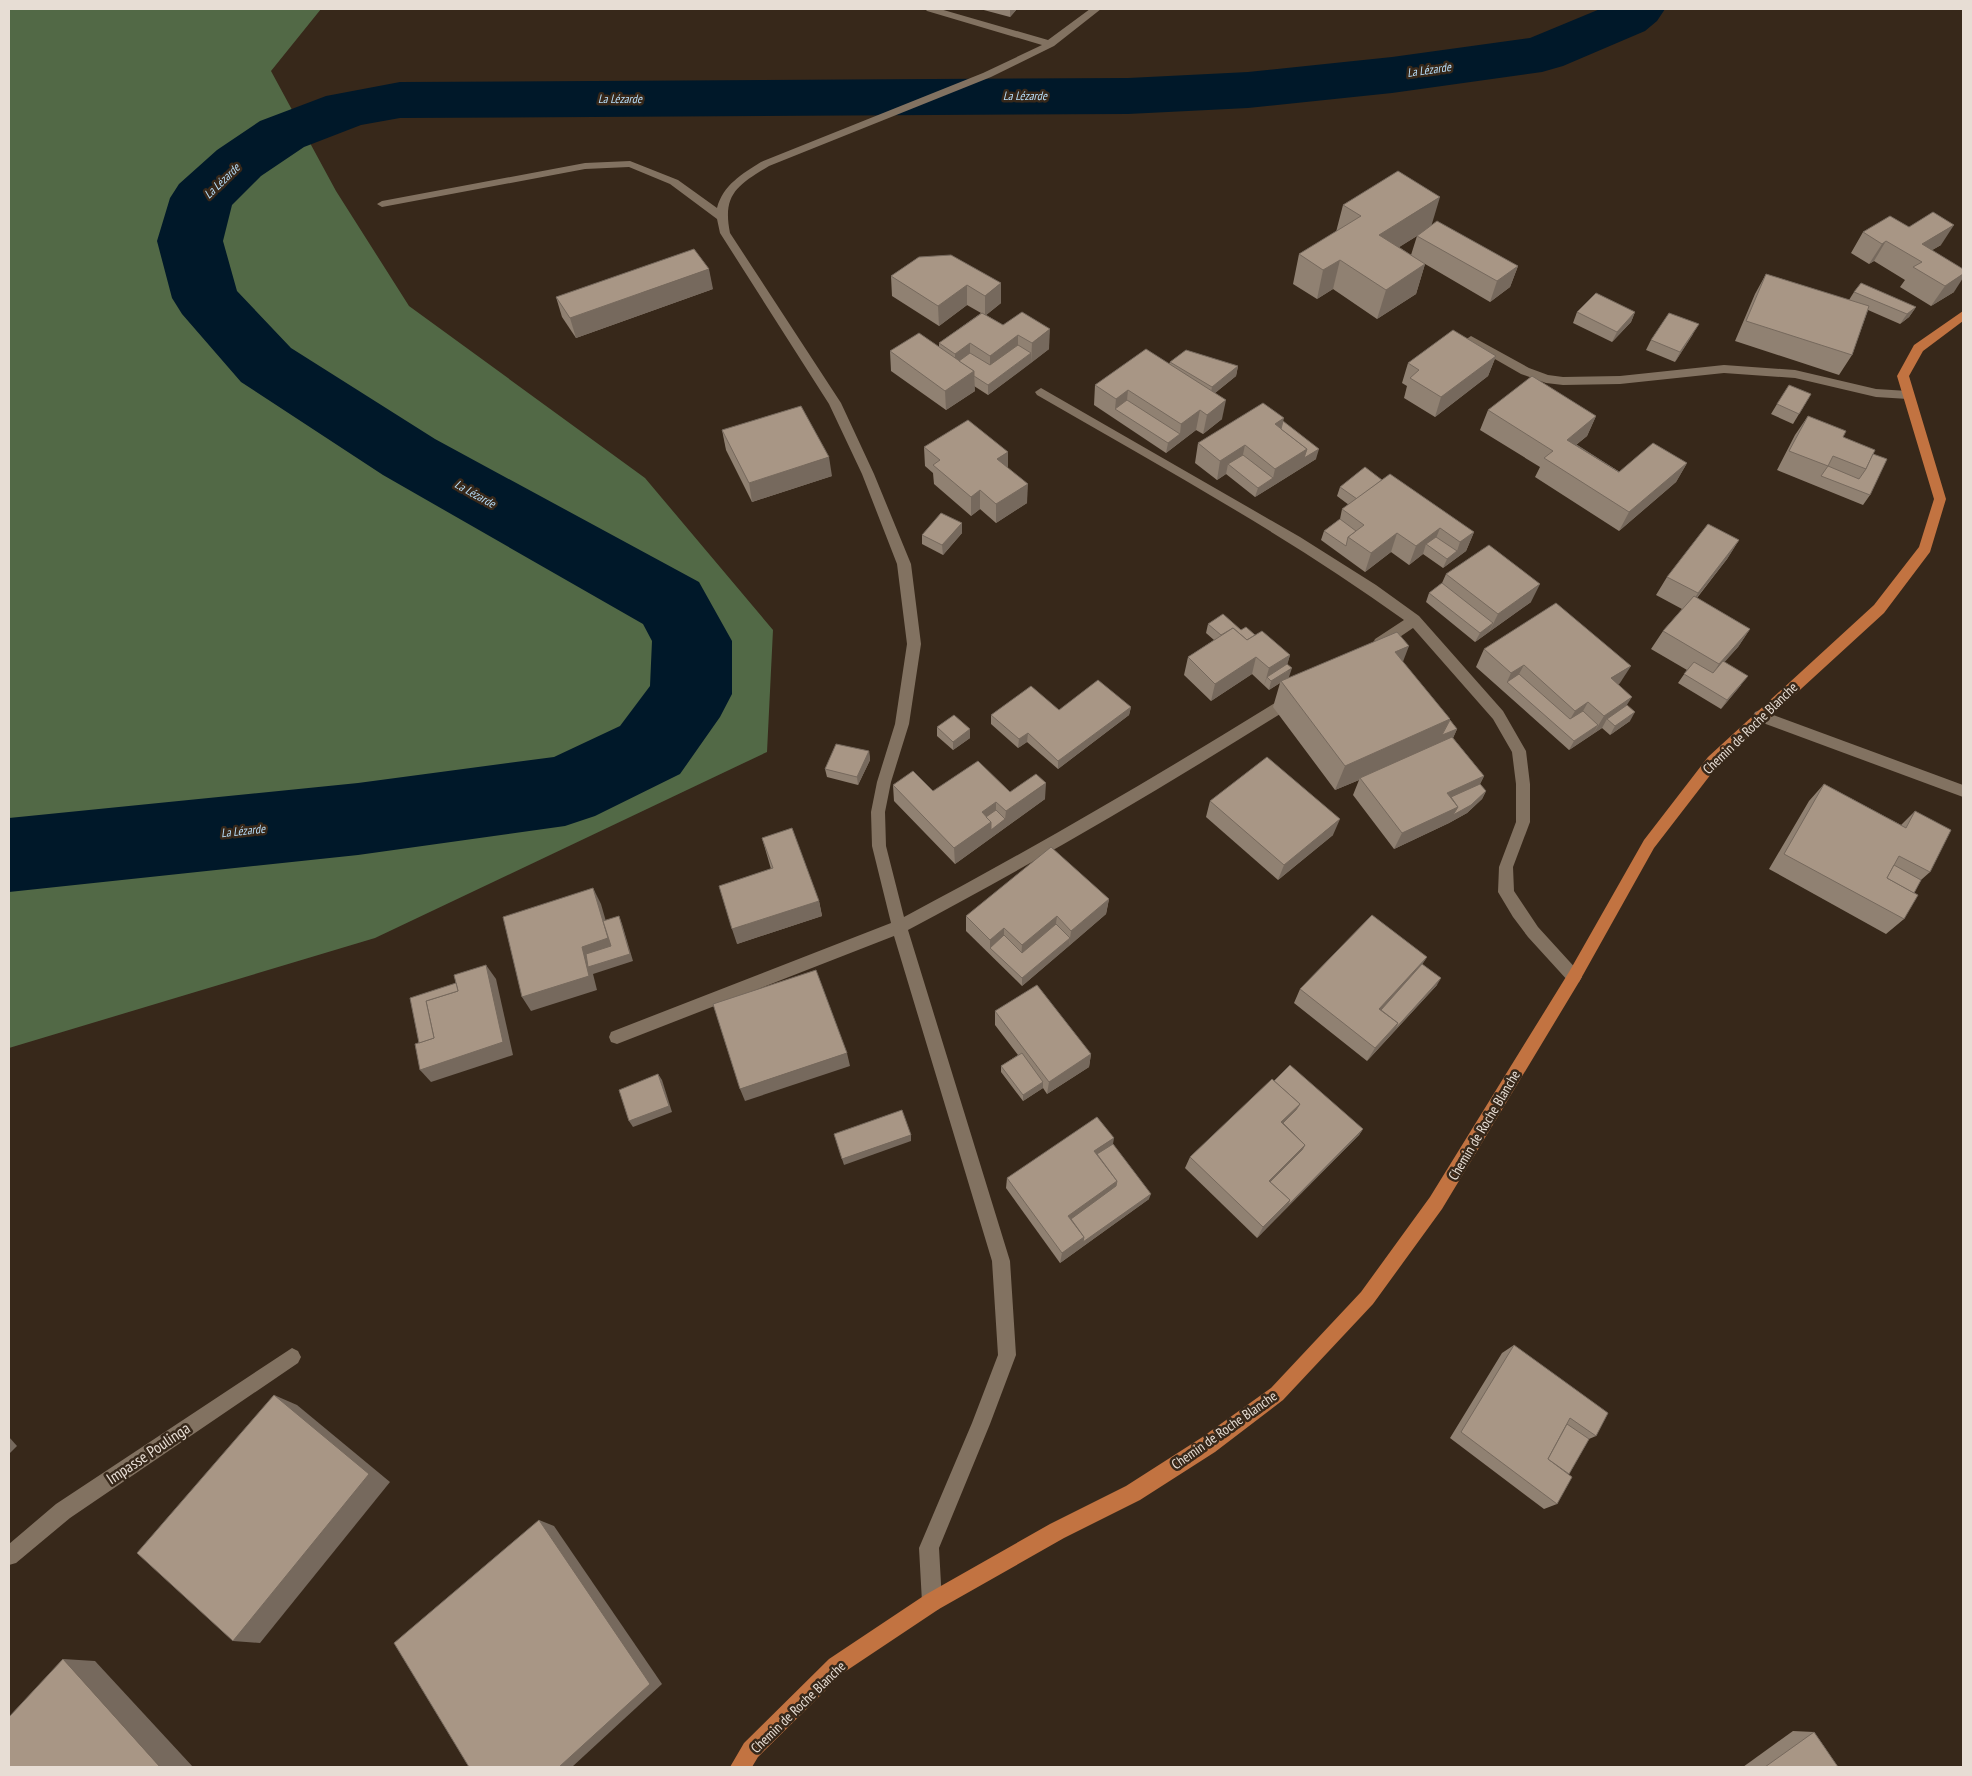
<svg xmlns="http://www.w3.org/2000/svg" width="1972" height="1776" font-family="'PT Sans Narrow',sans-serif">
  <style>
    .forest { fill: #526946 }
    .lines { fill: none; stroke-linecap: round; stroke-linejoin: round }
    .river { fill: #001829; fill-rule: evenodd }
    .minor { fill: #827261; fill-rule: evenodd }
    .major { fill: #c27341; fill-rule: evenodd }
    .wall { fill: #908172; fill-rule: evenodd }
    .shaded-wall { fill: #76695d }
    .building { fill: #a89685; stroke: #76695d }
    .labels { text-anchor: middle; stroke-width: 5; stroke-linejoin: round; paint-order: stroke }
    .far-water-label { font-size: 12px; font-style: italic; fill: #b8def9; stroke: #37281a }
    .street-label { font-size: 14px; fill: #e7ddd4; stroke: #37281a }
    .near-street-label { font-size: 16px; fill: #e7ddd4; stroke: #37281a }
  </style>
  <rect width="100%" height="100%" fill="#37281a"/>
  <polygon class="forest" points="9,9 321,9 271,71 336,191 409,306 645,478 773,630 767,752 375,938 9,1048"/>
  <g class="lines">
    <polygon class="river" points="1600,9 1665,9 1657,21 1645,31 1563,66 1542,72 1392,93 1248,108 1128,114 400,118 361,125 304,147 261,176 232,205 223,241 237,291 291,348 435,439 699,582 732,641 732,694 720,717 680,774 595,816 565,826 358,855 9,892 9,818 358,783 554,757 620,726 650,686 652,641 643,624 383,475 241,382 182,314 172,298 157,241 170,198 179,184 217,150 260,121 326,96 400,82 1128,78 1248,72 1392,57 1530,38"/>
    <g class="minor">
      <path d="M925 9H940L1048 40 1090 9H1101L1054 46 991 77 769 166C738 185 722 194 730 233L841 403 874 474 911 564 921 644 909 724 891 782 885 812 886 846 904 917C1034 848 1161 774 1286 696L1291 694 1296 696 1298 700 1296 704C1169 784 1040 860 908 930L1010 1261 1016 1355 990 1424 939 1548 942 1602 939 1609 932 1612 925 1609 922 1602 919 1548 972 1423 998 1355 992 1261 894 936 617 1044 611 1042 609 1037 611 1032 891 923 872 846 871 812 877 782 895 724 907 644 897 564 862 474 829 404 720 233 717 219 670 184 629 167 585 169 382 207 377 204 382 201 585 163 630 161 678 180 717 208C723 185 742 174 761 162L983 73 1042 45 927 11Z"/>
      <polygon points="1471,336 1529,368 1548,375 1563,377 1620,376 1724,365 1795,370 1876,389 1908,391 1914,395 1908,399 1876,397 1795,378 1724,373 1620,384 1563,385 1546,383 1521,374 1467,343 1465,340"/>
      <path d="M1041 388 1300 537 1376 585 1419 616 1503 711 1526 751 1530 784V822L1513 867 1514 891 1538 927 1579 972 1582 977 1579 982 1574 984 1569 982 1528 937 1513 917 1498 892 1499 867 1516 822V784L1512 752 1493 719 1413 628 1385 647 1380 648 1375 647 1373 643 1375 639 1404 620C1288 536 1161 467 1037 395L1035 392Z"/>
      <polygon points="1760,710 1963,785 1963,797 1755,720 1753,716 1755,712"/>
      <polygon points="292,1348 298,1351 301,1357 298,1363 70,1518 16,1563 9,1565 9,1544 56,1504"/>
    </g>
    <polygon class="major" points="1963,311 1963,321 1923,351 1909,376 1946,499 1930,552 1884,613 1718,765 1654,848 1579,982 1442,1209 1373,1304 1283,1400 1215,1452 1140,1500 1064,1538 939,1609 843,1673 758,1757 752,1767 730,1767 744,1743 829,1659 925,1595 1050,1524 1126,1486 1201,1438 1271,1388 1361,1292 1430,1197 1569,972 1644,840 1708,757 1874,605 1919,547 1934,499 1897,376 1914,345"/>
  </g>
  <g class="wall">
    <polygon points="980,9 1017,9 1010,17"/>
    <path d="M1343 205 1432 225 1518 266 1510 287 1490 302 1420 261 1425 264 1416 294 1377 319 1333 289 1317 299 1293 284 1299 254 1336 232ZM1417 236 1411 255 1399 247Z"/>
    <polygon points="1909,227 1941,245 1932,250 1954,292 1931,306 1900,287 1905,280 1874,261 1869,264 1851,253 1863,232"/>
    <polygon points="919,257 1001,303 986,315 1003,325 1049,349 988,395 974,386 975,391 946,410 891,371 890,351 939,347 939,343 981,313 967,305 939,326 892,296 891,276"/>
    <polygon points="1766,274 1849,300 1854,292 1916,307 1909,317 1900,324 1868,310 1852,355 1839,375 1735,341 1755,294"/>
    <polygon points="713,289 576,338 562,317 556,297"/>
    <polygon points="1577,312 1635,312 1631,322 1612,342 1573,323"/>
    <polygon points="1693,334 1675,362 1646,350 1651,340"/>
    <polygon points="1496,356 1488,376 1435,417 1404,398 1407,386 1402,383 1408,363"/>
    <polygon points="1170,362 1238,366 1236,376 1215,393 1222,419 1203,434 1196,430 1166,453 1094,405 1095,385 1169,364"/>
    <polygon points="1811,394 1793,424 1771,414 1777,404"/>
    <polygon points="1488,410 1596,416 1587,436 1576,445 1619,472 1687,463 1676,482 1619,531 1535,477 1540,467 1480,430"/>
    <polygon points="1808,416 1843,437 1873,454 1870,495 1863,505 1777,470 1795,435"/>
    <polygon points="1283,421 1316,459 1255,497 1226,474 1217,480 1195,463 1198,443"/>
    <polygon points="722,430 832,476 752,502 726,450"/>
    <polygon points="924,447 1008,468 1027,503 996,523 980,509 971,516 934,484 933,473 925,466"/>
    <polygon points="1382,480 1474,532 1466,551 1443,568 1423,554 1409,565 1391,552 1365,572 1321,540 1324,531 1340,519 1342,509 1349,505 1337,496 1340,487"/>
    <polygon points="962,533 943,555 922,544 922,535"/>
    <polygon points="1739,540 1727,559 1697,598 1750,629 1738,647 1724,662 1741,685 1721,709 1678,683 1687,670 1651,649 1663,631 1682,609 1656,595 1667,577"/>
    <polygon points="1446,574 1531,602 1475,642 1426,602 1429,593 1442,583"/>
    <polygon points="1208,624 1241,630 1255,635 1290,655 1287,664 1289,677 1287,678 1403,662 1450,719 1450,720 1457,729 1453,738 1484,776 1480,784 1486,791 1482,799 1467,813 1449,823 1394,849 1353,795 1359,780 1335,790 1273,707 1280,683 1269,690 1252,674 1211,701 1184,675 1188,657 1214,640 1206,633"/>
    <polygon points="1484,649 1620,683 1618,684 1627,705 1630,721 1610,735 1602,728 1569,750 1476,667"/>
    <polygon points="1131,707 1129,715 1058,769 1027,742 1018,748 991,724 991,715 1059,710"/>
    <polygon points="937,727 970,729 970,738 953,750 937,736"/>
    <polygon points="869,751 870,760 858,785 827,777 825,769"/>
    <polygon points="1824,784 1901,825 1915,811 1930,872 1921,880 1914,893 1904,919 1886,934 1769,869 1809,801"/>
    <polygon points="893,785 933,791 1010,792 1045,799 955,864 894,801"/>
    <polygon points="1210,801 1333,835 1278,880 1206,817"/>
    <polygon points="762,838 819,901 822,916 737,944 771,869"/>
    <polygon points="1109,899 1106,914 1022,986 966,931 966,916"/>
    <polygon points="1427,957 1422,964 1437,985 1367,1061 1294,1003 1300,989"/>
    <polygon points="995,1011 1091,1054 1089,1067 1047,1094 1043,1088 1023,1101 1001,1072 1001,1066 1018,1055 995,1025"/>
    <polygon points="1274,1081 1363,1129 1359,1135 1257,1238 1185,1168 1190,1157"/>
    <polygon points="1113,1144 1149,1199 1060,1263 1006,1188 1007,1178"/>
    <polygon points="1514,1345 1596,1436 1589,1439 1569,1474 1557,1504 1544,1509 1450,1438 1502,1353"/>
    <polygon points="1793,1731 1814,1732 1838,1767 1743,1767"/>
  </g>
  <g class="shaded-wall">
    <polygon points="1010,9 1017,9 1010,17"/>
    <polygon points="1440,197 1431,227 1371,265 1379,235"/>
    <polygon points="1954,225 1941,245 1917,259 1922,244"/>
    <polygon points="1886,241 1874,261 1869,264 1882,244"/>
    <polygon points="1340,260 1333,289 1317,299 1323,270"/>
    <polygon points="1425,264 1416,294 1377,319 1386,290"/>
    <polygon points="1518,266 1510,287 1490,302 1497,281"/>
    <polygon points="709,269 713,289 576,338 570,318"/>
    <polygon points="1963,274 1963,278 1954,292 1931,306 1945,286"/>
    <polygon points="1001,283 1001,303 985,316 985,296"/>
    <polygon points="967,285 967,305 939,326 938,306"/>
    <polygon points="1916,307 1909,317 1900,324 1907,314"/>
    <polygon points="1635,312 1631,322 1612,342 1617,332"/>
    <polygon points="1699,324 1693,334 1675,362 1680,352"/>
    <polygon points="1050,329 1049,349 1031,363 1032,343"/>
    <polygon points="1018,335 1018,355 990,375 990,356"/>
    <polygon points="970,343 970,363 955,364 955,354"/>
    <polygon points="1031,353 1031,363 988,395 988,385"/>
    <polygon points="1496,356 1488,376 1435,417 1441,397"/>
    <polygon points="1238,366 1236,376 1210,397 1212,387"/>
    <polygon points="974,371 975,391 946,410 945,391"/>
    <polygon points="1128,390 1126,410 1115,409 1116,399"/>
    <polygon points="1226,400 1222,419 1203,434 1207,415"/>
    <polygon points="1200,410 1196,430 1166,453 1168,443 1180,434 1181,424"/>
    <polygon points="1596,416 1587,436 1567,452 1567,440"/>
    <polygon points="1284,418 1279,438 1275,424"/>
    <polygon points="1245,445 1241,464 1228,464 1226,474 1217,480 1220,461"/>
    <polygon points="1307,449 1319,449 1316,459 1255,497 1258,488 1273,478 1275,469"/>
    <polygon points="1008,452 1008,471 997,459"/>
    <polygon points="829,457 832,476 752,502 749,483"/>
    <polygon points="1687,463 1676,482 1619,531 1629,512"/>
    <polygon points="1028,484 1027,503 996,523 996,504"/>
    <polygon points="980,490 980,509 971,516 971,497"/>
    <polygon points="962,523 962,533 943,555 942,545"/>
    <polygon points="1440,528 1433,546 1426,544 1423,554 1409,565 1416,546"/>
    <polygon points="1474,532 1466,551 1443,568 1447,559 1457,551 1460,542"/>
    <polygon points="1397,533 1391,552 1365,572 1371,553"/>
    <polygon points="1739,540 1727,559 1686,611 1698,593"/>
    <polygon points="1540,584 1531,602 1489,632 1498,614"/>
    <polygon points="1493,623 1489,632 1475,642 1480,633"/>
    <polygon points="1750,629 1738,647 1707,682 1719,664"/>
    <polygon points="1409,646 1399,672 1395,652"/>
    <polygon points="1290,655 1285,673 1292,668 1289,677 1281,682 1281,681 1280,683 1269,690 1271,681 1267,677 1264,686 1269,668"/>
    <polygon points="1256,657 1252,674 1211,701 1215,684"/>
    <polygon points="1524,665 1514,683 1507,682 1511,673"/>
    <polygon points="1631,666 1620,683 1600,696 1611,678"/>
    <polygon points="1748,676 1741,685 1721,709 1727,700"/>
    <polygon points="1632,697 1621,714 1607,719 1602,728 1593,734 1604,716"/>
    <polygon points="1588,702 1578,720 1565,728 1575,711"/>
    <polygon points="1131,707 1129,715 1058,769 1058,761"/>
    <polygon points="1635,712 1630,721 1610,735 1615,726"/>
    <polygon points="1450,719 1442,735 1457,729 1453,738 1360,778 1359,780 1335,790 1345,766"/>
    <polygon points="1598,725 1593,734 1569,750 1574,741"/>
    <polygon points="970,729 970,738 953,750 953,742"/>
    <polygon points="1028,733 1027,742 1018,748 1019,739"/>
    <polygon points="869,751 870,760 858,785 857,777"/>
    <polygon points="1484,776 1476,792 1447,806 1447,793"/>
    <polygon points="1046,783 1045,799 955,864 954,848 982,812 996,802 996,818 1005,819 1006,811"/>
    <polygon points="1486,791 1482,799 1467,813 1449,823 1394,849 1402,833"/>
    <polygon points="1340,819 1333,835 1278,880 1284,865"/>
    <polygon points="593,888 601,904 615,953 630,954 619,916 622,924 633,961 593,974 597,990 531,1011 522,997 582,947"/>
    <polygon points="1109,899 1106,914 1069,946 1071,931"/>
    <polygon points="819,901 822,916 737,944 732,929"/>
    <polygon points="1057,916 1055,931 1021,960 1022,945"/>
    <polygon points="1004,928 1004,943 990,948 990,940"/>
    <polygon points="1070,938 1069,946 1022,986 1022,978"/>
    <polygon points="1427,957 1418,971 1377,1017 1379,1009"/>
    <polygon points="486,965 496,979 513,1055 431,1082 420,1070"/>
    <polygon points="1441,978 1437,985 1367,1061 1375,1048"/>
    <polygon points="847,1053 850,1066 745,1101 740,1089"/>
    <polygon points="1091,1054 1089,1067 1047,1094 1049,1082"/>
    <polygon points="658,1074 662,1080 672,1112 633,1127 629,1121"/>
    <polygon points="1043,1082 1043,1088 1023,1101 1023,1095"/>
    <polygon points="1300,1104 1293,1116 1280,1129 1281,1122"/>
    <polygon points="1363,1129 1359,1135 1257,1238 1263,1227"/>
    <polygon points="911,1135 911,1141 844,1165 842,1159"/>
    <polygon points="1114,1138 1112,1150 1096,1160 1094,1151"/>
    <polygon points="1305,1145 1299,1156 1267,1188 1269,1181"/>
    <polygon points="1117,1181 1114,1192 1070,1224 1068,1216"/>
    <polygon points="1151,1194 1149,1199 1060,1263 1062,1253 1084,1237"/>
    <polygon points="274,1395 297,1405 390,1482 260,1643 233,1641"/>
    <polygon points="9,1437 17,1446 9,1454"/>
    <polygon points="539,1520 554,1526 662,1684 572,1767 559,1767"/>
    <polygon points="63,1659 95,1661 193,1767 160,1767"/>
  </g>
  <g class="building">
    <polygon points="1398,171 1440,197 1379,235 1425,264 1386,290 1340,260 1323,270 1299,254 1361,216 1343,205"/>
    <polygon points="1933,212 1954,225 1922,244 1963,269 1963,274 1945,286 1913,267 1922,262 1886,241 1882,244 1863,232 1890,216 1909,227"/>
    <polygon points="1437,221 1518,266 1497,281 1417,236"/>
    <polygon points="694,249 709,269 570,318 556,297"/>
    <polygon points="951,255 1001,283 985,296 967,285 938,306 891,276 919,257"/>
    <polygon points="1766,274 1869,306 1852,355 1746,321"/>
    <polygon points="1861,283 1916,307 1907,314 1854,292"/>
    <polygon points="1596,293 1635,312 1617,332 1577,312"/>
    <polygon points="1022,312 1050,329 1032,343 1018,335 990,356 970,343 955,354 939,343 982,313 1003,325"/>
    <polygon points="1669,313 1699,324 1680,352 1651,340"/>
    <polygon points="1453,330 1496,356 1441,397 1410,378 1419,370 1408,363"/>
    <polygon points="919,333 974,371 945,391 890,351"/>
    <polygon points="1018,345 1031,353 988,385 974,376 974,371 959,361 970,353 990,365"/>
    <polygon points="1146,349 1226,400 1207,415 1200,410 1181,424 1128,390 1116,399 1095,385"/>
    <polygon points="1186,350 1238,366 1212,387 1170,362"/>
    <polygon points="1532,376 1596,416 1567,440 1619,472 1653,443 1687,463 1629,512 1544,458 1553,451 1488,410"/>
    <polygon points="1789,385 1811,394 1799,414 1777,404"/>
    <polygon points="1127,400 1180,434 1168,443 1115,409"/>
    <polygon points="1263,403 1284,418 1275,424 1307,449 1275,469 1245,445 1220,461 1198,443"/>
    <polygon points="801,406 829,457 749,483 722,430"/>
    <polygon points="1808,416 1846,431 1843,437 1875,450 1866,469 1833,456 1828,466 1789,451"/>
    <polygon points="968,420 1008,452 997,459 1028,484 996,504 980,490 971,497 933,465 940,460 924,447"/>
    <polygon points="1283,421 1319,449 1304,458 1307,449 1281,429"/>
    <polygon points="1571,442 1572,442 1619,472"/>
    <polygon points="1873,454 1887,459 1870,495 1821,476 1828,466 1859,479 1866,469"/>
    <polygon points="1243,455 1273,478 1258,488 1228,464"/>
    <polygon points="1365,467 1382,480 1357,499 1340,487"/>
    <polygon points="1390,474 1474,532 1460,542 1440,528 1416,546 1397,533 1371,553 1348,537 1364,525 1342,509"/>
    <polygon points="941,513 962,523 942,545 922,535"/>
    <polygon points="1340,519 1356,531 1348,537 1346,546 1324,531"/>
    <polygon points="1708,524 1739,540 1698,593 1667,577"/>
    <polygon points="1436,537 1457,551 1447,559 1426,544"/>
    <polygon points="1489,545 1540,584 1498,614 1446,574"/>
    <polygon points="1442,583 1493,623 1480,633 1429,593"/>
    <polygon points="1694,596 1750,629 1719,664 1663,631"/>
    <polygon points="1556,603 1631,666 1611,678 1632,697 1604,716 1588,702 1575,711 1524,665 1511,673 1484,649"/>
    <polygon points="1223,614 1241,630 1246,627 1255,635 1247,640 1233,628 1221,635 1208,624"/>
    <polygon points="1233,628 1247,640 1262,631 1290,655 1269,668 1256,657 1215,684 1188,657"/>
    <polygon points="1397,632 1409,646 1395,652 1450,719 1345,766 1281,681"/>
    <polygon points="1723,661 1748,676 1727,700 1684,674 1694,662 1713,673"/>
    <polygon points="1287,664 1292,668 1271,681 1267,677"/>
    <polygon points="1519,674 1570,719 1583,711 1598,725 1574,741 1507,682"/>
    <polygon points="1098,680 1131,707 1058,761 1028,733 1019,739 991,715 1031,686 1059,710"/>
    <polygon points="1627,705 1635,712 1615,726 1607,719"/>
    <polygon points="954,715 970,729 953,742 937,727"/>
    <polygon points="1450,720 1457,729 1442,735"/>
    <polygon points="1452,737 1484,776 1447,793 1458,807 1402,833 1360,778"/>
    <polygon points="836,744 869,751 857,777 825,769"/>
    <polygon points="1267,757 1340,819 1284,865 1210,801"/>
    <polygon points="978,761 1010,792 1036,774 1046,783 1006,811 996,802 982,812 991,822 954,848 893,785 913,771 933,791"/>
    <polygon points="1480,784 1486,791 1471,805 1453,815 1458,807 1451,797"/>
    <polygon points="1824,784 1906,828 1915,811 1951,830 1930,872 1899,856 1887,878 1918,895 1904,919 1784,854"/>
    <polygon points="996,810 1005,819 991,830 991,822 986,817"/>
    <polygon points="792,828 819,901 732,929 719,886 773,868 762,838"/>
    <polygon points="1051,847 1109,899 1071,931 1057,916 1022,945 1004,928 990,940 966,916"/>
    <polygon points="1894,865 1921,880 1914,893 1887,878"/>
    <polygon points="593,888 608,938 582,947 589,976 522,997 503,917"/>
    <polygon points="1372,915 1427,957 1379,1009 1398,1023 1375,1048 1300,989"/>
    <polygon points="619,916 630,954 588,967 586,954 611,946 603,921"/>
    <polygon points="1056,924 1070,938 1022,978 990,948 1004,935 1022,953"/>
    <polygon points="1422,964 1441,978 1394,1030 1398,1023 1381,1010"/>
    <polygon points="486,965 503,1042 420,1070 415,1044 434,1038 426,1001 458,991 454,975"/>
    <polygon points="816,970 847,1053 740,1089 713,1004"/>
    <polygon points="456,983 458,991 426,1001 434,1038 419,1043 410,998"/>
    <polygon points="1037,985 1091,1054 1049,1082 995,1011"/>
    <polygon points="1022,1053 1043,1082 1023,1095 1001,1066"/>
    <polygon points="1290,1065 1363,1129 1287,1206 1290,1200 1270,1182 1302,1150 1305,1145 1283,1123 1296,1110 1300,1104 1274,1081"/>
    <polygon points="658,1074 669,1106 629,1121 619,1090"/>
    <polygon points="1272,1079 1300,1104 1281,1122 1305,1145 1269,1181 1290,1200 1263,1227 1190,1157"/>
    <polygon points="902,1110 911,1135 842,1159 834,1134"/>
    <polygon points="1097,1117 1114,1138 1094,1151 1117,1181 1068,1216 1084,1237 1062,1253 1007,1178"/>
    <polygon points="1113,1144 1151,1194 1083,1242 1084,1237 1071,1219 1116,1186 1117,1181 1097,1154"/>
    <polygon points="1514,1345 1608,1413 1596,1436 1570,1418 1548,1459 1572,1477 1557,1504 1461,1432"/>
    <polygon points="274,1395 369,1474 233,1641 137,1553"/>
    <polygon points="1567,1424 1589,1439 1569,1474 1548,1459"/>
    <polygon points="539,1520 650,1684 559,1767 469,1767 394,1643"/>
    <polygon points="63,1659 160,1767 9,1767 9,1717"/>
    <polygon points="1814,1732 1838,1767 1765,1767"/>
  </g>
  <g class="labels">
    <g class="far-water-label">
      <text transform="translate(1429 70) rotate(-8)" y="4">La Lézarde</text>
      <text x="1025" y="100">La Lézarde</text>
      <text x="620" y="103">La Lézarde</text>
      <text transform="translate(222 181) rotate(-44)" y="4">La Lézarde</text>
      <text transform="translate(475 494) rotate(29)" y="4">La Lézarde</text>
      <text transform="translate(243 831) rotate(-6)" y="4">La Lézarde</text>
    </g>
    <g class="street-label">
      <text transform="translate(1750 728) rotate(-44)" y="5">Chemin de Roche Blanche</text>
      <text transform="translate(1484 1125) rotate(-59)" y="5">Chemin de Roche Blanche</text>
      <text transform="translate(1224 1430) rotate(-35)" y="5">Chemin de Roche Blanche</text>
      <text transform="translate(798 1707) rotate(-44)" y="5">Chemin de Roche Blanche</text>
    </g>
    <g class="near-street-label">
      <text transform="translate(148 1453) rotate(-34)" y="6">Impasse Poulinga</text>
    </g>
  </g>
  <rect width="1972" height="1776" fill="none" stroke="#e7ddd4" stroke-width="20"/>
</svg>
